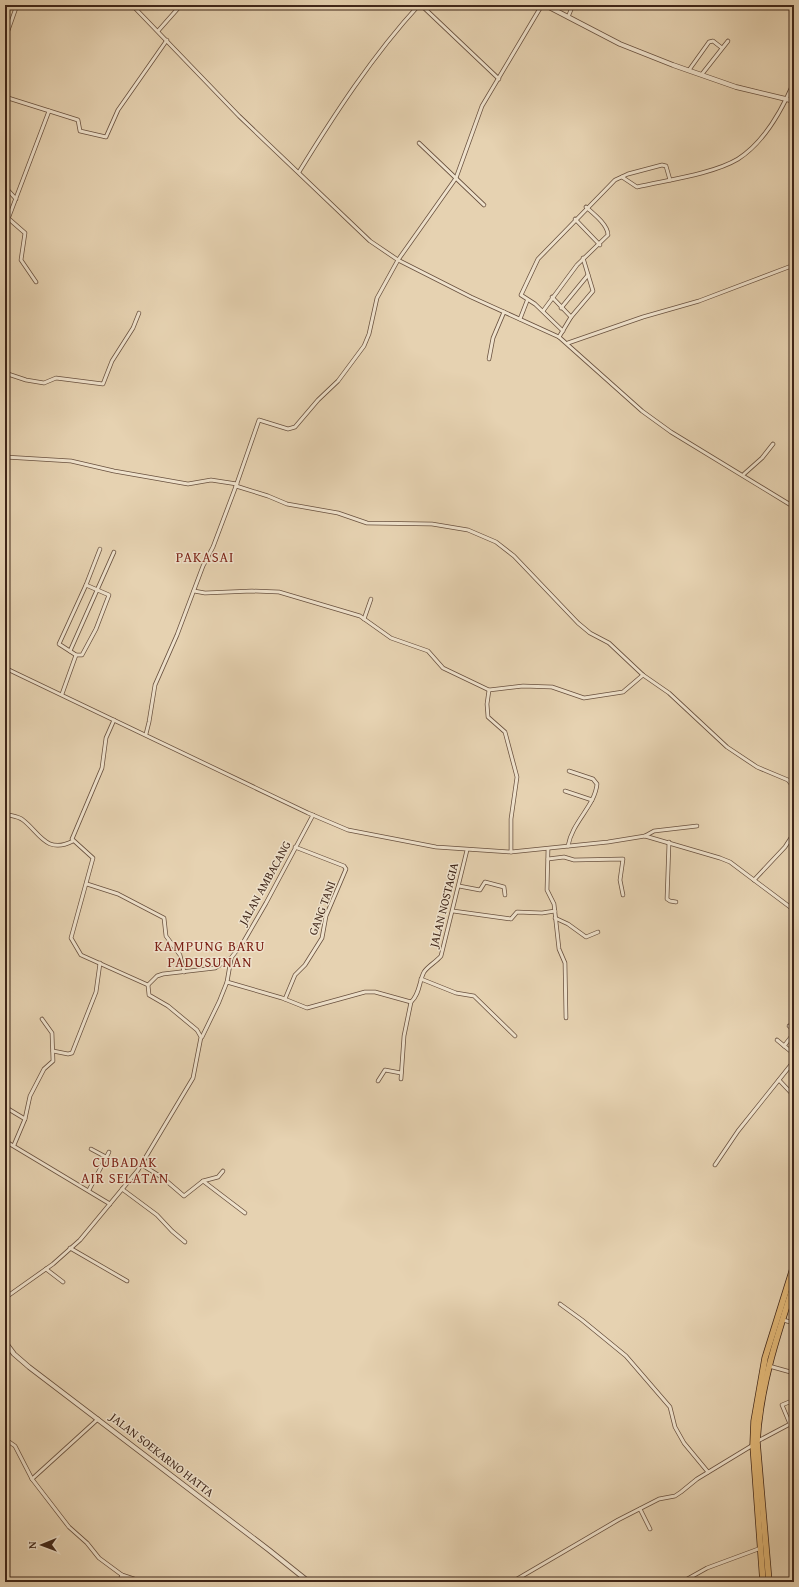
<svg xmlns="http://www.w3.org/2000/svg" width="799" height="1587" font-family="'Gentium Book Plus',serif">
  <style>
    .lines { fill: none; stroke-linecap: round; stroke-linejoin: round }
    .minor-casing { stroke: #69513f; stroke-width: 4.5 }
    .tertiary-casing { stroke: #69513f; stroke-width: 5.5 }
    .trunk-casing { stroke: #3f2619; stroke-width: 7 }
    .minor { stroke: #efe2cc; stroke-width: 3 }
    .tertiary { stroke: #efe2cc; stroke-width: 4 }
    .trunk { stroke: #e3b978; stroke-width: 5.5 }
    .labels { text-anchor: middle; stroke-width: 3; stroke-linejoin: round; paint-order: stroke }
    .street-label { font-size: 12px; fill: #3f2619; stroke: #efe2cc }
    .quarter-label { font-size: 14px; letter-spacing: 1px; fill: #7a1f14; stroke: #efe2cc }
  </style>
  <rect width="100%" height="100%" fill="#e6d2b1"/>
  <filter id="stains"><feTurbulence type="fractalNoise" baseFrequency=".005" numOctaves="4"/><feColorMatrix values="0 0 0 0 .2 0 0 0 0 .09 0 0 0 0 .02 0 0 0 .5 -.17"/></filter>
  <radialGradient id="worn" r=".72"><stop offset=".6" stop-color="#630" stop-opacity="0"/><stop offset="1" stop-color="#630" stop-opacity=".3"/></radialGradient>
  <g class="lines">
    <defs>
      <g id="minor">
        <polyline points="132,5 239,116 370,241 398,260 471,297 559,337 642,411 671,432 794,507"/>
        <polyline points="421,5 499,79"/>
        <polyline points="568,17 573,5"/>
        <polyline points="158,31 181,5"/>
        <polyline points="5,39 17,5"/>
        <polyline points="689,70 709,42 713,41 722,48"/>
        <polyline points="702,74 728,41"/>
        <polyline points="5,97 78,120 80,131 106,137 118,110 167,40"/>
        <polyline points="419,143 484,205"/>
        <path d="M299 172C334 115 373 55 419 5"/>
        <path d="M622 177 637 187C667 180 713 174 738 159 765 142 782 110 794 82"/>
        <polyline points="5,187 16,199"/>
        <polyline points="9,219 25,233 21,260 36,282"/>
        <polyline points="575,219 600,245"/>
        <polyline points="5,227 49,111"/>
        <polyline points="552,297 571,317"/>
        <polyline points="561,308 588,275"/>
        <path d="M543 311 577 265 608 235C608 225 594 214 586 207"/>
        <polyline points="520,319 527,301"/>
        <polyline points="563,331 535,304 521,295 538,259 615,180 628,174 662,165 666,166 670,180"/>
        <polyline points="559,337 571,317 593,291 583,258"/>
        <polyline points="568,343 643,317 699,301 794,265"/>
        <polyline points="489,359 493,338 504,312"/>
        <polyline points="5,373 26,380 44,383 56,378 103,384 112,361 133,328 139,313"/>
        <polyline points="5,457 71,461 114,471 188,484 211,480 237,484"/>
        <polyline points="744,474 762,458 773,444"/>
        <polyline points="236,486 259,420 288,429 295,427 318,400 338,381 364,346 369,334 377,298 398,260 456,178 482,106 542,5"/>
        <polygon points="86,585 109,595 96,629 82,655 76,655 59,644"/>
        <polyline points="86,585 100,549"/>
        <polyline points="194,591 205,593 252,591 279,592 360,616 391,638 428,651 443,668 489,690 523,686 552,687 584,698 623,692 643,675"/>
        <polyline points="364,619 371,599"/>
        <polyline points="70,651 114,552"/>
        <polyline points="5,668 308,813 348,830 436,847 511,852 608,842 645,836 720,858 730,862 794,910"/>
        <polyline points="489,690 487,704 488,717 505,732 517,777 511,819 511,852"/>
        <polyline points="62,694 76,655"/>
        <polyline points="114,720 106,738 102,768 72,839 93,858 71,938 81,955 148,985"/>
        <polyline points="146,734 149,722 155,685 177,635 203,566 213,547 236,486 268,496 287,504 338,513 367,523 432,524 468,530 496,542 514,556 578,623 590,633 609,643 643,675 669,693 727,747 757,767 788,780 794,788"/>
        <polyline points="565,791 592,800"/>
        <path d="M5 814C11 816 18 816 23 820 39 832 46 855 73 841"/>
        <polyline points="645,836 654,831 697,826"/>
        <polyline points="669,842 667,899 670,901 676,902"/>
        <path d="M568 846C572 822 595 806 597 784L593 779 569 771"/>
        <polyline points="548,849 547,890 554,904 559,949 565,963 566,1018"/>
        <polyline points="548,859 564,857 574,860 623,859 620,880 623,895"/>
        <polyline points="754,880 785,847 794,833"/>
        <polyline points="87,884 118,894 164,918 166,936 180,955 184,972"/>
        <polyline points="459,886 480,890 485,882 504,887 505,895"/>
        <polyline points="453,911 511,919 517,912 542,913 555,911"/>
        <polyline points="555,918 568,924 586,937 598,932"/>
        <path d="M231 959 227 982 282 998 307 1008 365 992H375L411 1002C420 994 419 981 424 972 428 966 436 962 441 956L467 850"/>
        <polyline points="421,979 456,993 474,996 515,1036"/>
        <polyline points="285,999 295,975 305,965 322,938 326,916 346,869 344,866 295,847"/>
        <polyline points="789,1026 794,1030"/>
        <polyline points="202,1037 219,1002 227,982"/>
        <polyline points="777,1040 794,1054"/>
        <polyline points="784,1046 794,1033"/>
        <polyline points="53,1051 68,1054 72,1053 96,992 100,963"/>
        <polyline points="401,1079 404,1036 411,1002"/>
        <polyline points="779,1080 794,1096"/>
        <polyline points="378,1081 385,1070 401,1073"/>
        <polyline points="5,1107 25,1119"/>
        <polyline points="5,1141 110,1204"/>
        <polyline points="14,1145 25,1119 30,1096 44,1069 53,1061 52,1033 42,1019"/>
        <polyline points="91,1149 106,1157"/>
        <polyline points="142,1165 163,1178 184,1196 203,1181 245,1213"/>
        <polyline points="715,1165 738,1131 794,1061"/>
        <polyline points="203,1181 218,1177 223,1171"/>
        <polyline points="122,1189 157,1215 172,1231 185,1242"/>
        <polyline points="89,1190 109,1152"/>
        <polyline points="70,1248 127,1281"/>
        <polyline points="46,1269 63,1282"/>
        <polyline points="5,1298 53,1264 80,1240 138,1170 193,1078 201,1037 197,1030 168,1006 149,995 148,985 157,976 163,974 215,968 231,958 244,941 266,903 313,815"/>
        <polyline points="560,1304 582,1320 626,1356 670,1407 675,1427 684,1443 708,1472"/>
        <polyline points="783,1320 794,1323"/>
        <polyline points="5,1351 8,1347"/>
        <polyline points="769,1366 794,1373"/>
        <polyline points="98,1419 32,1479 69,1527 87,1543 99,1558 122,1575 143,1582"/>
        <polyline points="5,1439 15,1446 32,1479"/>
        <polyline points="758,1441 790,1424 782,1405 794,1400"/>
        <polyline points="640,1509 650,1529"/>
        <polyline points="5,1581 6,1582"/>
        <polyline points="119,1582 122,1575"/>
        <polyline points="512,1582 618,1520 659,1499 675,1496 681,1492 697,1479 753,1445"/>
        <polyline points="682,1582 707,1568 761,1548"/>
      </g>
      <g id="tertiary">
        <polyline points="545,5 620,44 673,65 736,87 794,101"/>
        <polyline points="5,1342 14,1354 29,1367 269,1550 309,1582"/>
      </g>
      <g id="trunk">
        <polyline points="763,1582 753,1445 754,1421 765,1358 794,1265"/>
        <path d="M769 1582 757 1442C760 1387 777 1336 794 1284"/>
      </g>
    </defs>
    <use href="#minor" class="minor-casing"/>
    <use href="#tertiary" class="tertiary-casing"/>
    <use href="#trunk" class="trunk-casing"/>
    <use href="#minor" class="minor"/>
    <use href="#tertiary" class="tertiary"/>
    <use href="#trunk" class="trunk"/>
  </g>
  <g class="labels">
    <g class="street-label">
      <text transform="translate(265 883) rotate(-61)" y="4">JALAN AMBACANG</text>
      <text transform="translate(444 905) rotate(-76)" y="4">JALAN NOSTAGIA</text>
      <text transform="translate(322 908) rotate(-70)" y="4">GANG TANI</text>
      <text transform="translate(162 1455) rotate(38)" y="4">JALAN SOEKARNO HATTA</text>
    </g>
    <g class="quarter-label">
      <text x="205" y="562">PAKASAI</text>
      <text x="210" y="951">KAMPUNG BARU<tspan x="210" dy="16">PADUSUNAN</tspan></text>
      <text x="125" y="1167">CUBADAK<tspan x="125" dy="16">AIR SELATAN</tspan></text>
    </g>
  </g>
  <rect width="799" height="1587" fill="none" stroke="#e6d2b1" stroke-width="20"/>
  <rect x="6" y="6" width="787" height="1575" fill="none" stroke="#3f2619" stroke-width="2"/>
  <rect x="10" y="10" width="779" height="1567" fill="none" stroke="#3f2619"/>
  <g transform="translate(42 1545) rotate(269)" stroke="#efe2cc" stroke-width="3" paint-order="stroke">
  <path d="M0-3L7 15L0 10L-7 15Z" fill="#3f2619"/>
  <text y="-6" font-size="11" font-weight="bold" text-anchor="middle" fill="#3f2619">N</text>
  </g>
  <rect width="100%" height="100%" filter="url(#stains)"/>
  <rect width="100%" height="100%" fill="url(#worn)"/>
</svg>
